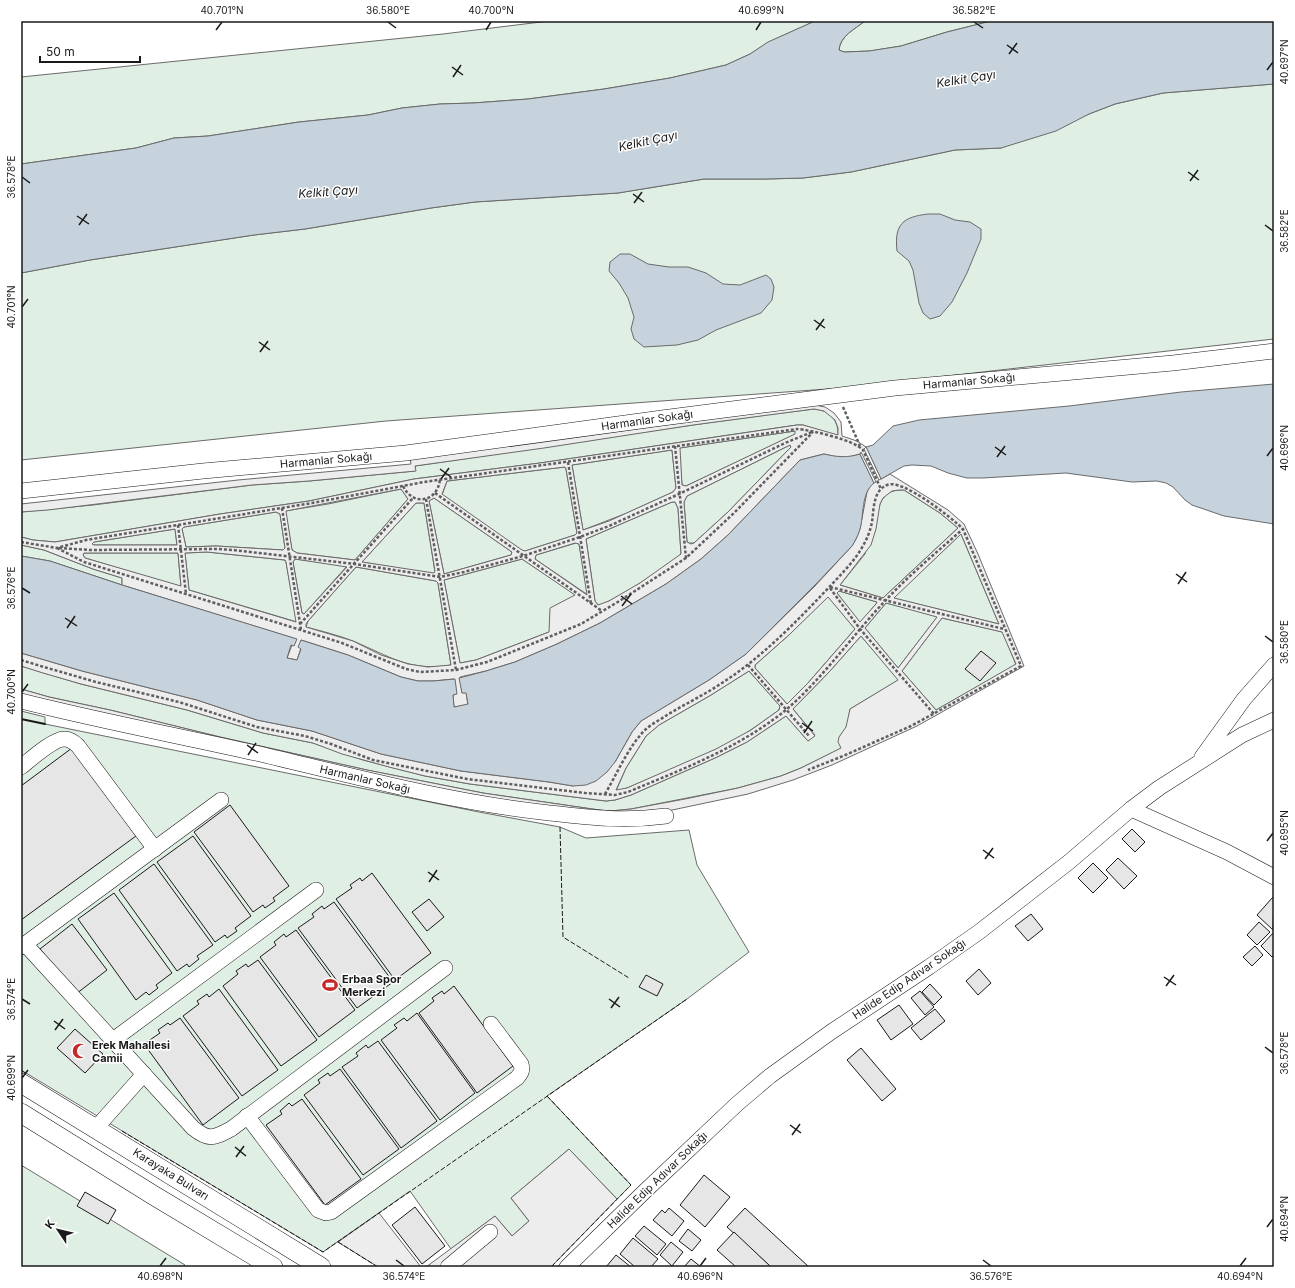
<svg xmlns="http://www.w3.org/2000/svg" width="1295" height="1288" font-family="Inter,sans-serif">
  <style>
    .green { fill: #e0efe3; stroke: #6a6a6a }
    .parking { fill: #ededed; stroke: #6a6a6a; fill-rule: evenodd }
    .water { fill: #c6d2dc; stroke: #6a6a6a }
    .pier { fill: #fff; stroke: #6a6a6a }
    .building { fill: #e6e6e6; stroke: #1a1a1a }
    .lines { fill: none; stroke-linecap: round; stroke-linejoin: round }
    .minor-casing { stroke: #1a1a1a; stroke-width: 16 }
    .major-casing { stroke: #1a1a1a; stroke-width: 20 }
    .path { stroke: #5f5f5f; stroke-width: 2.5; stroke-dasharray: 3 2; stroke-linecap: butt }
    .minor { stroke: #fff; stroke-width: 15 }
    .major { stroke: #fff; stroke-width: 19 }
    .fence { stroke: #1a1a1a; stroke-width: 1; stroke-dasharray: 5 2; stroke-linecap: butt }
    .wall { stroke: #1a1a1a; stroke-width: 2 }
    .ticks { fill: none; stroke: #1a1a1a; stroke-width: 1.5 }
    .labels { text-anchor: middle; stroke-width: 3; stroke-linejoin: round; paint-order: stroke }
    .street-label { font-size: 11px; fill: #1a1a1a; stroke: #fff }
    .poi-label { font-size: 11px; font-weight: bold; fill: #1a1a1a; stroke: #fff; text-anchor: start }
    .water-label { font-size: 12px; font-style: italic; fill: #1a1a1a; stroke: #fff }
    .neatline { fill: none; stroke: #1a1a1a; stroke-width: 1.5 }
    .ticks-label { font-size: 10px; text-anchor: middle; fill: #1a1a1a }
  </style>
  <rect width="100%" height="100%" fill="#fff"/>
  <g class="green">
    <polygon points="549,21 815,21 769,42 750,54 726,65 670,78 604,89 528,99 473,103 440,104 402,108 368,115 299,122 208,136 174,138 136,148 21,164 21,77 443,34"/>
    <path d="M865 21H991L947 32 901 46 870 51 844 52 839 50C840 36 855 29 865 21Z"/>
    <polygon points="1274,84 1274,339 841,388 386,421 21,460 21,273 90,260 254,235 305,229 431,208 475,202 618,193 704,179 766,179 803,178 851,172 955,150 1001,148 1115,104 1163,93"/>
    <path d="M814 409C829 410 839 420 838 436L803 425H797L540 463 414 479 309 501 220 514 55 542 33 540 21 537V512L93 505 252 485 309 481 415 471V466C548 447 681 425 814 409Z"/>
    <polygon points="795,431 796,434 686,486 682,485 679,448"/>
    <polygon points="790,445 791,447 728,512 694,543 689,543 687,542 684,502 687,496"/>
    <polygon points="672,450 676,488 673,492 627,513 583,530 572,465"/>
    <polygon points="565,467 566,469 577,533 575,535 525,551 521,550 442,495 447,481"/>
    <polygon points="401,489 408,499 355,560 297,553 292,550 285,511 328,504"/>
    <path d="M899 490H904L940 513 958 528 883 598 840 585 865 554 880 504C884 495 889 491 899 490Z"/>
    <polygon points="434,498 512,552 511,555 444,574 429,501"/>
    <path d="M672 502H675L678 508 681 554C672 563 609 605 598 605L595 601 586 539Z"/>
    <polygon points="416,503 424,503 435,572 433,574 362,562"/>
    <polygon points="276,512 280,514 285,548 283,550 216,546 186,547 182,529 184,527"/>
    <polygon points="175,529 177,545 94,545 92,544 94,542"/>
    <polygon points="961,534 999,624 893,598"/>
    <polygon points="576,543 579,544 588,595 535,559 536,555"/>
    <polygon points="21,545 44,550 93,569 122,578 122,585 50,561 21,556"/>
    <polygon points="207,552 285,560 286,562 297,622 189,590 185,553"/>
    <polygon points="84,553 178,553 181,587 85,558 83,555"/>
    <polygon points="295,559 347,566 304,614 302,613 293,562"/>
    <polygon points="522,559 576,595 549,632 476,660 460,663 444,580"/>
    <path d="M356 567 436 581 438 583 451 665C410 672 389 656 353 641 338 635 321 631 306 627L308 621Z"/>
    <polygon points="839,591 877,602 876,604 860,623 837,593"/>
    <polygon points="828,596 855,629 808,683 787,704 755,668 755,665 790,634"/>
    <polygon points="886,603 938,616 898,668 865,628"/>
    <polygon points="942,618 1003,632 1016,665 936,710 902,671"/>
    <path d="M861 636 899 680 850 709C849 715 849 720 847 725 843 736 835 735 842 748L801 768 781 776 738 788 631 809 611 811 599 810 483 793 367 770 220 737 110 710 49 697 21 689V666L81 684 187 710 263 733 313 743 363 760 425 776 470 784 606 801 615 800 631 795 715 758 747 742 786 716 808 741 815 735 793 709 830 671Z"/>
    <polygon points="749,671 780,706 779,710 758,725 737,739 696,759 627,788 616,791 626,768 646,736 659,725 711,695"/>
    <polygon points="21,711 45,717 45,724 479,812 560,827 586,838 689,830 697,865 749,952 687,999 547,1096 631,1185 617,1199 569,1149 511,1198 529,1221 512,1236 495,1216 451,1249 410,1191 323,1252 21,1070"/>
    <polygon points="21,1165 185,1265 183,1267 21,1267"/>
  </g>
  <g class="parking">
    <path d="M815 405 825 407 834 413 841 422 842 436 857 441 866 447 881 479 890 474 948 510 964 524 978 554 1024 666 917 726 832 765 793 780 748 794 658 813 584 812 425 788 21 696V689L49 697 110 710 220 737 367 770 483 793 599 810 611 811 631 809 685 799 738 788 781 776 801 768 841 748 838 742 839 737 846 727 850 709 898 680 861 636 830 671 793 709 815 736 808 741 786 716 747 742 715 758 631 795 615 800 606 801 470 784 425 776 389 767 342 754 313 743 263 733 187 710 81 684 43 673 21 666V653L82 671 197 700 257 720 312 731 381 754 461 771 549 782 573 786 615 762 632 732 641 721 709 680 746 654 815 586 852 546 856 539 860 529 867 492 870 486 860 454 845 458 837 457 824 454 800 460 728 535 701 559 666 584 600 623 557 644 515 662 486 671 460 677 462 693 466 692 468 705 454 707 453 695 456 694 454 679 433 681H418L401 677 348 655 301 640V648L297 660 287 658 292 645 296 639 122 585V578L93 569 44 550 21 545V537L33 540 55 542 220 514 309 501 414 479 540 463 797 425H803L838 435V428L835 420 824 411 814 409 693 425 544 448 415 466 416 471 309 481 252 485 48 510 21 512V504L238 480 411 464 410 459ZM795 431V434L686 486 682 485 680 448ZM790 445 791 447 728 512 694 543 691 544 687 542 684 502 687 496ZM672 450 676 488 673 492 609 521 583 530 572 465ZM565 467 566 469 577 533 575 535 525 551 522 550 442 494 447 481ZM401 489 408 499 355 560 297 553 292 550 286 511ZM899 490H904L940 513 958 528 883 598 840 585 871 545 876 529 880 504 883 498 892 491ZM434 498 512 552 511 555 444 574 429 501ZM672 502H675L678 508 681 554 640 583 609 601 598 605 595 601 586 539ZM416 503H424L435 571 434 573 362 562ZM276 512 280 514 285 548 283 550 216 546 186 547 182 529 184 527ZM175 529 177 545H94L92 544 94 542ZM961 534 999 624 894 598ZM575 543 579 544 587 595 535 559 536 555ZM207 552 285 560 286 562 296 622 189 590 185 553ZM84 553H178L181 586 85 558 83 555ZM295 559 347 567 304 614 302 613 293 562ZM522 559 575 595 550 608 549 632 476 660 460 663 444 580ZM356 567 436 581 438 583 451 665 428 667 408 664 381 655 353 641 306 627V624L308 621ZM839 591 877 602 876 604 860 622 837 593ZM828 597 855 629 808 683 787 704 755 668V665L790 634ZM886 603 937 617 898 668 865 628ZM942 618 1002 632 1016 664 936 710 902 671ZM749 671 780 706 779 710 751 730 716 749 627 788 616 790 626 768 646 736 659 725 711 695Z"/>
    <polygon points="569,1149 617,1199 551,1267 426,1267 495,1216 512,1236 529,1221 511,1198"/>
    <polygon points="379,1213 421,1267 378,1267 338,1242"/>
  </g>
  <g class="water">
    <path d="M815 21H865C855 29 840 36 839 50L844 52 869 51 901 46 947 32 991 21H1274V84L1163 93 1115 104 1089 114 1056 131 1001 148 955 150 851 172 803 178 766 179H704L618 193 475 202 431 208 305 229 254 235 90 260 21 273V164L136 148 174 138 208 136 299 122 368 115 402 108 440 104 473 103 528 99 604 89 670 78 726 65 750 54 768 42Z"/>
    <path d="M928 214H940L955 220 970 222 981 229V239L967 273 952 302 940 316 930 319 923 313 919 303 913 270 909 261 897 251C894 224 903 217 928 214Z"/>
    <polygon points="620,254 630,254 648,264 669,267 688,267 706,273 723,284 740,285 766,275 771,279 774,287 772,300 761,313 716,330 698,340 677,345 644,347 634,339 631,329 634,317 628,298 619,283 609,271 610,262"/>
    <polygon points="1274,384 1274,524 1224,516 1192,505 1185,500 1173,487 1166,483 1157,481 1132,482 1066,473 983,478 967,478 948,473 931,466 912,465 904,466 881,479 866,447 873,445 893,426 919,420 1069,406 1181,392"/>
    <path d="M824 454C837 457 847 458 860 454L874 483C861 493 864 515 860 529 858 536 855 541 852 546L815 585 746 654 709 680 641 721 632 732 615 762 607 772 596 781 586 785 573 786 549 782 461 771 381 754 312 731 257 720 197 700 82 671 21 653V556L50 561 122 585 297 639 294 646 291 645 287 658 297 660 301 649 298 647 301 640 348 655 401 677 418 681H433L455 679 457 694 453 695 454 707 468 704 466 693H462L459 678 486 671 515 662 557 644 600 623 666 584 701 559 728 535 800 460Z"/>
  </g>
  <g class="pier">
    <polygon points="866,447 881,479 879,480 864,449"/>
    <polygon points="861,452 876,482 874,483 860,454"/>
  </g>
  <g class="building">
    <polygon points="981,651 996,663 980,681 965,669"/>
    <polygon points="72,748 136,836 21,920 21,786"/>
    <polygon points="230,805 289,886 273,898 275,901 265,908 263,905 253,912 194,832"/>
    <polygon points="1132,829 1145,842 1135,852 1122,839"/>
    <polygon points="193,836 251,916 235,928 237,931 227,938 225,935 215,942 157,862"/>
    <polygon points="1118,858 1137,876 1124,889 1106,870"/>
    <polygon points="1093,863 1108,878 1093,893 1078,878"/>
    <polygon points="154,864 213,945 197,956 199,959 189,967 187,964 177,971 119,890"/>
    <polygon points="372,873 431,953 395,980 336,899 352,888 350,885 360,878 362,881"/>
    <polygon points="114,893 172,973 156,985 158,988 149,995 146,992 136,1000 78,919"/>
    <polygon points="1273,897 1274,898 1273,930 1257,915"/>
    <polygon points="429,899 444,917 427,931 412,912"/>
    <polygon points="334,902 393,982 357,1008 298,928 314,917 312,914 322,906 324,909"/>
    <polygon points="1031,914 1043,929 1028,941 1015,926"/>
    <polygon points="1259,922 1270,932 1257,945 1247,935"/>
    <polygon points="72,924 107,970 76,994 40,949"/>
    <polygon points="296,930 355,1010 319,1037 260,957 276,945 274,942 284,934 286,937"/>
    <polygon points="1274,932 1274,955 1272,957 1261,946"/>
    <polygon points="1255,946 1263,955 1252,966 1243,957"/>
    <polygon points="258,960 317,1040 281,1066 223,986 238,974 236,971 246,964 248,967"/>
    <polygon points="979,969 991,983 978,995 966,981"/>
    <polygon points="646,975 663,984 657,996 639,987"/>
    <polygon points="930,984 942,997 934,1005 922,992"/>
    <polygon points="454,986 513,1066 477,1093 419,1013 434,1001 432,998 442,991 444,994"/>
    <polygon points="219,989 278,1070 242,1096 183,1016 199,1004 197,1001 207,994 209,997"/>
    <polygon points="920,991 934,1007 925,1015 911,998"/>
    <polygon points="899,1005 913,1024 891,1040 877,1020"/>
    <polygon points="935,1009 945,1021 921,1040 911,1028"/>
    <polygon points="417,1013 475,1093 440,1120 381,1040 397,1028 394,1025 404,1018 407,1021"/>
    <polygon points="180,1018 239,1098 203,1125 144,1044 160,1033 158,1030 168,1023 170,1025"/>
    <polygon points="75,1029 103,1054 85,1073 57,1048"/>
    <polygon points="378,1041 437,1121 401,1148 342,1067 358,1056 356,1053 366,1045 368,1048"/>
    <polygon points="861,1048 896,1089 882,1101 847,1060"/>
    <polygon points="340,1069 399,1149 363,1175 304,1095 320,1083 318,1080 328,1073 330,1076"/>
    <polygon points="302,1099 361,1179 325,1205 266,1125 282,1114 280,1111 289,1103 292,1106"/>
    <polygon points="704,1175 730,1197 705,1227 680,1205"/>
    <polygon points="85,1192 116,1210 108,1224 77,1206"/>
    <polygon points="415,1207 445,1246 422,1264 392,1225"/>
    <polygon points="669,1208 684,1221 672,1236 653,1220 662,1210 665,1213"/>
    <polygon points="745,1208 809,1267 771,1267 727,1227"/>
    <polygon points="644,1226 666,1244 657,1255 635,1236"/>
    <polygon points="688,1229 701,1240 692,1251 679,1241"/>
    <polygon points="734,1232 771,1267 736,1267 717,1250"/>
    <polygon points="633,1238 658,1259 651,1267 635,1267 620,1254"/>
    <polygon points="671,1242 683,1252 672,1266 660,1255"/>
    <polygon points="616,1255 631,1267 606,1267"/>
    <polygon points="691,1259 701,1267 684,1267"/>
  </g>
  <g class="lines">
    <defs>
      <g id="minor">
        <polyline points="21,491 203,471 406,453 662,418 895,388 1173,363 1274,351"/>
        <path d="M21 701C100 721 180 736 260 754 353 776 446 801 541 812 586 817 621 822 666 816"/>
        <polyline points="1202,757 1244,699 1274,665"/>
        <path d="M21 767C30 760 53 739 64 739 70 739 74 742 78 746L155 849"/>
        <polyline points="1131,809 1227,852 1274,877"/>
        <path d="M25 944 193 1128C209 1141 214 1138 231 1129L445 968"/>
        <polyline points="21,947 221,800"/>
        <polyline points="113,1040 316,890"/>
        <path d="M247 1116 318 1210 326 1213 331 1212 517 1078C521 1073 523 1071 521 1064L491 1024"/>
        <polyline points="96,1128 144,1074"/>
        <polyline points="448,1267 490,1232"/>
        <polyline points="567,1267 643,1193 737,1104 770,1076 831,1032 929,967 979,932 1069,862 1131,809 1159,788 1242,735 1274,720"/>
      </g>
      <g id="major">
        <polyline points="21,1083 321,1267"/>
        <polyline points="21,1113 153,1195 273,1267"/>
      </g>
    </defs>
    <use href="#minor" class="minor-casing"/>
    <use href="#major" class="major-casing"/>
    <g class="path">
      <polyline points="843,407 860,446"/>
      <polyline points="675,446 686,558"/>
      <polyline points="568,462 591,604"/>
      <path d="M403 486C413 507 438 502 440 479"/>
      <polyline points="435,493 602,611"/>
      <polyline points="426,499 456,670"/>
      <polyline points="282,508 301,630"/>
      <polyline points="178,525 186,594"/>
      <path d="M21 542 57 548 86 540 312 503 424 482 797 429C811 430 854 440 863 450L881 489"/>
      <polyline points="57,548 84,562 342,643 406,669 420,672 456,670 487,662 581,624 621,600 686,558 734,513 813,432"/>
      <polyline points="59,548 90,550 217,549 233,550 355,564 440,577 464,572 523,556 580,537 609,526 679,494 785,443 812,432"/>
      <polyline points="830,587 1004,629"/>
      <polyline points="830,588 860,629 934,714"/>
      <polyline points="300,624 413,498"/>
      <path d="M21 660 44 667 96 682 179 702 257 727 305 736 331 744 373 760 467 779 585 793 615 795 628 792C683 769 741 747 787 709 823 678 852 636 885 601 909 575 937 552 963 529"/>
      <polyline points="748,665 809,736"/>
      <path d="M605 794C617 774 628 747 645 730 651 724 660 720 667 715 685 704 704 695 722 683 764 656 800 618 834 582 851 564 867 547 872 522 874 508 873 491 887 485 902 478 952 518 963 529L1021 666 911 726 843 756 808 770"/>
    </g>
    <use href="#minor" class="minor"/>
    <use href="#major" class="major"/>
    <g class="fence">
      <polyline points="560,827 563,937 629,978"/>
      <polyline points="21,1070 25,1073"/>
      <polyline points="547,1096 631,1185 551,1267"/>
      <polyline points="122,1131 323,1252 687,999"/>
      <polyline points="338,1242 378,1267"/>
    </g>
    <polyline class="wall" points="21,719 45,724"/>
  </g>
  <path class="ticks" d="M388 22 396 28M974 22 983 28M216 30 222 22M486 30 491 22M756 30 761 22M1007 45 1018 53M1009 54 1017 43M452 67 463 75M1267 70 1273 62M453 77 461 65M1188 172 1199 180M22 177 30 183M1190 181 1198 170M633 194 644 202M634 203 642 192M77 216 89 224M79 225 87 214M1265 225 1273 231M22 307 28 299M814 320 825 328M816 330 824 319M259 342 270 350M260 352 268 341M995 447 1006 455M1267 456 1273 448M997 457 1005 446M440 469 451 477M441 479 449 468M1176 574 1187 582M1178 584 1186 572M22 588 30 593M621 596 632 604M622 606 631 594M65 618 77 626M67 628 75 616M1265 636 1273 642M22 692 28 684M802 723 813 731M804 733 812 721M247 745 258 753M248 755 256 743M1267 841 1273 833M983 850 994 858M985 859 993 848M428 872 439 880M429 882 437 870M1164 977 1176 985M1166 986 1174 975M22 999 30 1004M609 999 620 1007M611 1008 619 997M54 1021 65 1029M55 1030 63 1019M1265 1047 1273 1053M22 1078 28 1070M790 1125 801 1133M792 1135 800 1124M235 1147 246 1156M236 1157 244 1146M1267 1227 1273 1219M396 1260 404 1266M983 1260 991 1266M160 1266 166 1258M700 1266 706 1258M1240 1266 1246 1258"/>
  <defs>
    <symbol id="stadium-bare" viewBox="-9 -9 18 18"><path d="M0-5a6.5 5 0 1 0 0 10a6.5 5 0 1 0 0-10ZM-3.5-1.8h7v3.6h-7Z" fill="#c62828" stroke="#fff" stroke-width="2.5" paint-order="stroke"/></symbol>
    <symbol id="mosque-bare" viewBox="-9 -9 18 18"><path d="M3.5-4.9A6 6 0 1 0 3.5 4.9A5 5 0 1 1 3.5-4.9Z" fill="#c62828" stroke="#fff" stroke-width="2.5" paint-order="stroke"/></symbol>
  </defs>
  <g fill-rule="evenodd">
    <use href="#stadium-bare" x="319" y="974" width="22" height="22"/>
    <use href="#mosque-bare" x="69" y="1040" width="22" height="22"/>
  </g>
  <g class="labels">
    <g class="street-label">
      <text transform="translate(969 381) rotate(-5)" y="4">Harmanlar Sokağı</text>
      <text transform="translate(647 420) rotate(-8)" y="4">Harmanlar Sokağı</text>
      <text transform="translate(326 460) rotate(-5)" y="4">Harmanlar Sokağı</text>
      <text transform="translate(365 779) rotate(13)" y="4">Harmanlar Sokağı</text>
      <text transform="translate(909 979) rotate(-34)" y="4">Halide Edip Adıvar Sokağı</text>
      <text transform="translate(171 1174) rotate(32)" y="4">Karayaka Bulvarı</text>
      <text transform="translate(657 1180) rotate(-44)" y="4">Halide Edip Adıvar Sokağı</text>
    </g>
    <g class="poi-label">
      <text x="342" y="983">Erbaa Spor<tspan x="342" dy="13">Merkezi</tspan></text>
      <text x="92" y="1049">Erek Mahallesi<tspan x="92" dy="13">Camii</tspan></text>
    </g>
    <g class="water-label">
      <text transform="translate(966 79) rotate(-9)" y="4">Kelkit Çayı</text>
      <text transform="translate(648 141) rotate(-12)" y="4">Kelkit Çayı</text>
      <text transform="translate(328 192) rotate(-4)" y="4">Kelkit Çayı</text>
    </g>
  </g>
  <rect width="1295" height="1288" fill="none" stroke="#ffffff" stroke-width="44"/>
  <g transform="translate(58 1230) rotate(305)" stroke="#ffffff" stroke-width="3" paint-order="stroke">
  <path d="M0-3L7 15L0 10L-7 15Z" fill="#1a1a1a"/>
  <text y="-6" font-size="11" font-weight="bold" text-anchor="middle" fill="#1a1a1a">K</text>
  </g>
  <path d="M40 56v6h100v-6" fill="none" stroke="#1a1a1a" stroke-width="2"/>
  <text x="46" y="56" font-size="12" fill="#1a1a1a" stroke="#ffffff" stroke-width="3" paint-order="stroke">50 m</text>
  <rect x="22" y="22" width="1251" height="1244" class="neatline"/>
  <g class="ticks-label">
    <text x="222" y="14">40.701°N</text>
    <text x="388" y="14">36.580°E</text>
    <text x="491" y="14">40.700°N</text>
    <text x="761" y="14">40.699°N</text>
    <text x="974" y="14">36.582°E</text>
    <text transform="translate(1284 62) rotate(-90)" y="4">40.697°N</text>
    <text transform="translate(11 177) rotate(-90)" y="4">36.578°E</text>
    <text transform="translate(1284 231) rotate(-90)" y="4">36.582°E</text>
    <text transform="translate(11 307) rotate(-90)" y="4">40.701°N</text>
    <text transform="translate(1284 448) rotate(-90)" y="4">40.696°N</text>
    <text transform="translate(11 588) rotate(-90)" y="4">36.576°E</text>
    <text transform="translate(1284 642) rotate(-90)" y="4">36.580°E</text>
    <text transform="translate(11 692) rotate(-90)" y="4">40.700°N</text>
    <text transform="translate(1284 833) rotate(-90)" y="4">40.695°N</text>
    <text transform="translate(11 999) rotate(-90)" y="4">36.574°E</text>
    <text transform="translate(1284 1053) rotate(-90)" y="4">36.578°E</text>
    <text transform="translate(11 1078) rotate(-90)" y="4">40.699°N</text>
    <text transform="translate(1284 1219) rotate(-90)" y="4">40.694°N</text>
    <text x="160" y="1280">40.698°N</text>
    <text x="404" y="1280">36.574°E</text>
    <text x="700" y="1280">40.696°N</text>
    <text x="991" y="1280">36.576°E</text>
    <text x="1240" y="1280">40.694°N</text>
  </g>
</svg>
